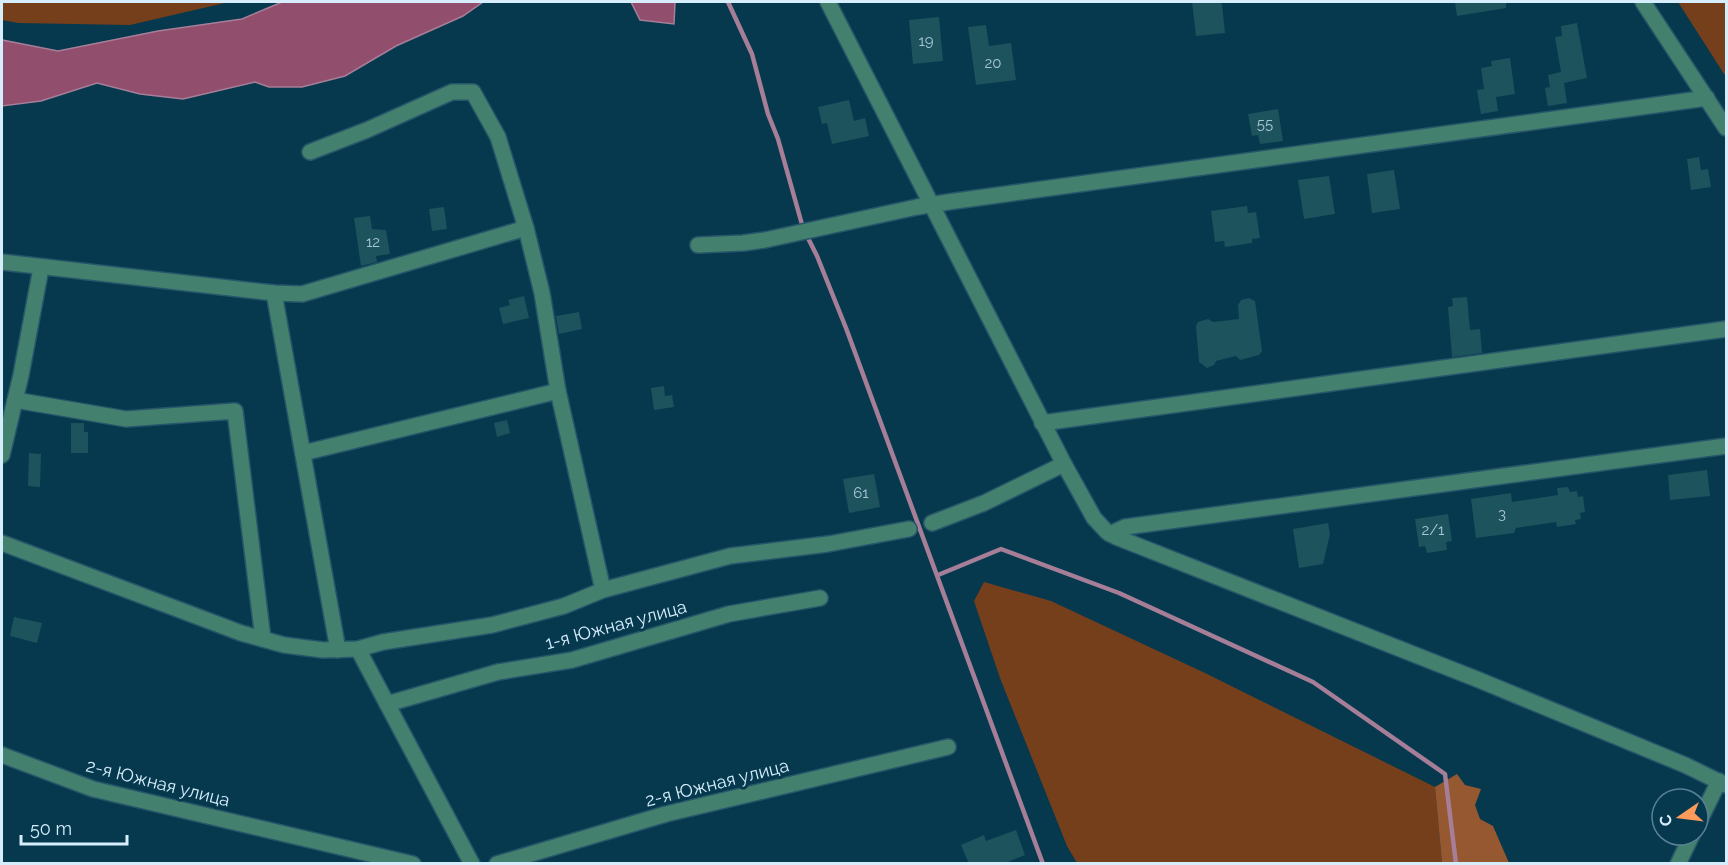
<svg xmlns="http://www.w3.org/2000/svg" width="1728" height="865" font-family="Raleway,sans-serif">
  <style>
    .green { fill: #753f1b }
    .forest { fill: #965830 }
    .water { fill: #914e6d; stroke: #a67e98; stroke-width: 1.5 }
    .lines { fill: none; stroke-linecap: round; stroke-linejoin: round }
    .stream { stroke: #a67e98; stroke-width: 4.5 }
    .building { fill: #1c535d }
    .minor-casing { stroke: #27566a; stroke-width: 18 }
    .minor { stroke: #43806e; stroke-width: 15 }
    .labels { text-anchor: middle; stroke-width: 6; stroke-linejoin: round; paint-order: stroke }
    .number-label { font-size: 15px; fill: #a8c7d4 }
    .street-label { font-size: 18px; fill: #d6eefc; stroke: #06394e }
  </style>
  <rect width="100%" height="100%" fill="#06394e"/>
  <g class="green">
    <polygon points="2,2 229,2 130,25 18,23 2,20"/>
    <polygon points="1678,2 1726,2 1726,77"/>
    <polygon points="984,582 1051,601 1205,673 1435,787 1442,863 1077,863 1067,846 1000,678 974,601"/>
  </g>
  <polygon class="forest" points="1457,774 1465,785 1481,789 1475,805 1480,819 1493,826 1509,863 1442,863 1435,787"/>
  <g class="water">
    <polygon points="282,2 483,2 463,16 396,46 345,76 302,87 269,87 255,82 183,99 140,94 97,83 41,101 2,106 2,40 58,51 158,31 242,19"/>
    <polygon points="631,2 675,2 674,24 640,20"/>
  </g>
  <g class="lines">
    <g class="stream">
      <polyline points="728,2 752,54 768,114 778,139 803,228 817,256 846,328 1043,864"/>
      <polyline points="938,575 1001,549 1119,593 1313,682 1445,774 1456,864"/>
    </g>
  </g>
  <g class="building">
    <polygon points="1192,2 1218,2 1222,4 1225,33 1196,36"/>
    <polygon points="1455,2 1506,2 1506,8 1457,16"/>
    <polygon points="939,17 943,61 913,64 909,20"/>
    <polygon points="1577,23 1587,78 1564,83 1567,103 1548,106 1545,88 1550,87 1548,75 1561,72 1555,37 1562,36 1561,26"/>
    <polygon points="986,25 989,46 1011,43 1016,80 976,85 968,27"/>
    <polygon points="1510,58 1515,94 1496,97 1498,111 1481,114 1477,90 1484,89 1481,68 1492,66 1491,61"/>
    <polygon points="849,100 854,121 865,118 869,136 832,144 827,123 822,124 818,107"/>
    <polygon points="1278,109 1283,141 1260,144 1258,135 1252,136 1248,114"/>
    <polygon points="1699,157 1701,170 1708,169 1711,187 1691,190 1687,159"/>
    <polygon points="1394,170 1400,209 1372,213 1367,174"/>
    <polygon points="1329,176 1335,214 1304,219 1298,180"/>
    <polygon points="1247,206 1248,213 1256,212 1260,238 1252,239 1252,243 1225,247 1224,241 1215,242 1211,211"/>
    <polygon points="444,207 447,229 432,231 429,209"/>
    <polygon points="370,216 372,229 386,230 390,254 376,256 377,262 361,266 354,218"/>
    <polygon points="524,296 529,318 503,324 499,308 510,305 508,300"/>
    <polygon points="1467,297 1470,330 1480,329 1482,353 1452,357 1448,307 1453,306 1452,298"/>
    <polygon points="1249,298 1255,301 1262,351 1259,355 1240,360 1236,356 1216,361 1214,365 1207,368 1199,362 1196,326 1198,322 1208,319 1213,322 1239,319 1238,305 1241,300"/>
    <polygon points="579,312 582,329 559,334 556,316"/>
    <polygon points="664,386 665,396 672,395 674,407 654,410 651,388"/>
    <polygon points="507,420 510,433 497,437 494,423"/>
    <polygon points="71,423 84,423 84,432 88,432 88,453 71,453"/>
    <polygon points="29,453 41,454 40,487 28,486"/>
    <polygon points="1707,470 1710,496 1670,500 1668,475"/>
    <polygon points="874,474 880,507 849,513 843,479"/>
    <polygon points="1568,487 1570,492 1577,491 1578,497 1583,496 1585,512 1580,513 1581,519 1575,520 1576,524 1557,527 1556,522 1516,528 1514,533 1476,538 1471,499 1511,493 1512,502 1558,495 1557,488"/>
    <polygon points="1448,514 1452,541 1446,542 1447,550 1427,553 1425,546 1419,547 1415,519"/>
    <polygon points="1328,523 1330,534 1323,564 1299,568 1293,529"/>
    <polygon points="14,617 42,623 37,643 10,636"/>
    <polygon points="1016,830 1025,855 1003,864 969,864 961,845 984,835 986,841"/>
  </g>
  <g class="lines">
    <defs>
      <g id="minor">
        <polyline points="828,2 1064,464 1094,518 1107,532 1116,537 1479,680 1685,765 1726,785"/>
        <polyline points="1643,2 1726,128"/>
        <polyline points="310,152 367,130 452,92 473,92 498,137 526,228 542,293 558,391 603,590"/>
        <polyline points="698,245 743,243 765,240 917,207 948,202 1707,98"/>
        <polyline points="2,262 274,293 302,294 526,228"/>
        <polyline points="274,293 338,650"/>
        <polyline points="15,400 126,419 235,411 263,639"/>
        <polyline points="1042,423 1726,329"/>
        <polyline points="303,453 558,391"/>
        <polyline points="2,455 21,375 41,268"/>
        <polyline points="932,523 984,503 1064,464"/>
        <polyline points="1110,534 1125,527 1726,446"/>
        <polyline points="2,543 241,633 284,645 323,650 358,649 383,642 492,625 564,606 603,590 730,556 828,544 909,529"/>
        <polyline points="358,649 472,864"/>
        <polyline points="387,704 498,672 572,660 729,614 820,598"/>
        <polyline points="2,755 93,789 413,864"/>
        <polyline points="1698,824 1719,781"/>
        <polyline points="497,864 666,814 948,747"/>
        <polyline points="1678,864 1692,835"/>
      </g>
    </defs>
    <use href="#minor" class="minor-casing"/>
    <use href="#minor" class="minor"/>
  </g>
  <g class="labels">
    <g class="number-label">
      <text x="926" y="46">19</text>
      <text x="993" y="68">20</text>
      <text x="1265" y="129">55</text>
      <text x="373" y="247">12</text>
      <text x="861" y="498">61</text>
      <text x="1502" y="519">3</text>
      <text x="1433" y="535">2/1</text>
    </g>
    <g class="street-label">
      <text transform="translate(616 625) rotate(-15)" y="6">1-я Южная улица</text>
      <text transform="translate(158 783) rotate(14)" y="6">2-я Южная улица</text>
      <text transform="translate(717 783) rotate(-14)" y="6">2-я Южная улица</text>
    </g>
  </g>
  <rect width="1728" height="865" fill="none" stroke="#d6eefc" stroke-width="6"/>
  <g transform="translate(1680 817) rotate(256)"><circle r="28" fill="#06394e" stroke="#598194" stroke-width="1.5"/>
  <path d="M0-4.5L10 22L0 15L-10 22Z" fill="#ff9b5a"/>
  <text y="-9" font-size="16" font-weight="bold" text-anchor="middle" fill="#d6eefc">С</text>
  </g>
  <path d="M21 835v9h106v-9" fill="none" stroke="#d6eefc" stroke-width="3"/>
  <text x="30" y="835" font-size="18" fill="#d6eefc" stroke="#06394e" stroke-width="4.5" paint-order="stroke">50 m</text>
</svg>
